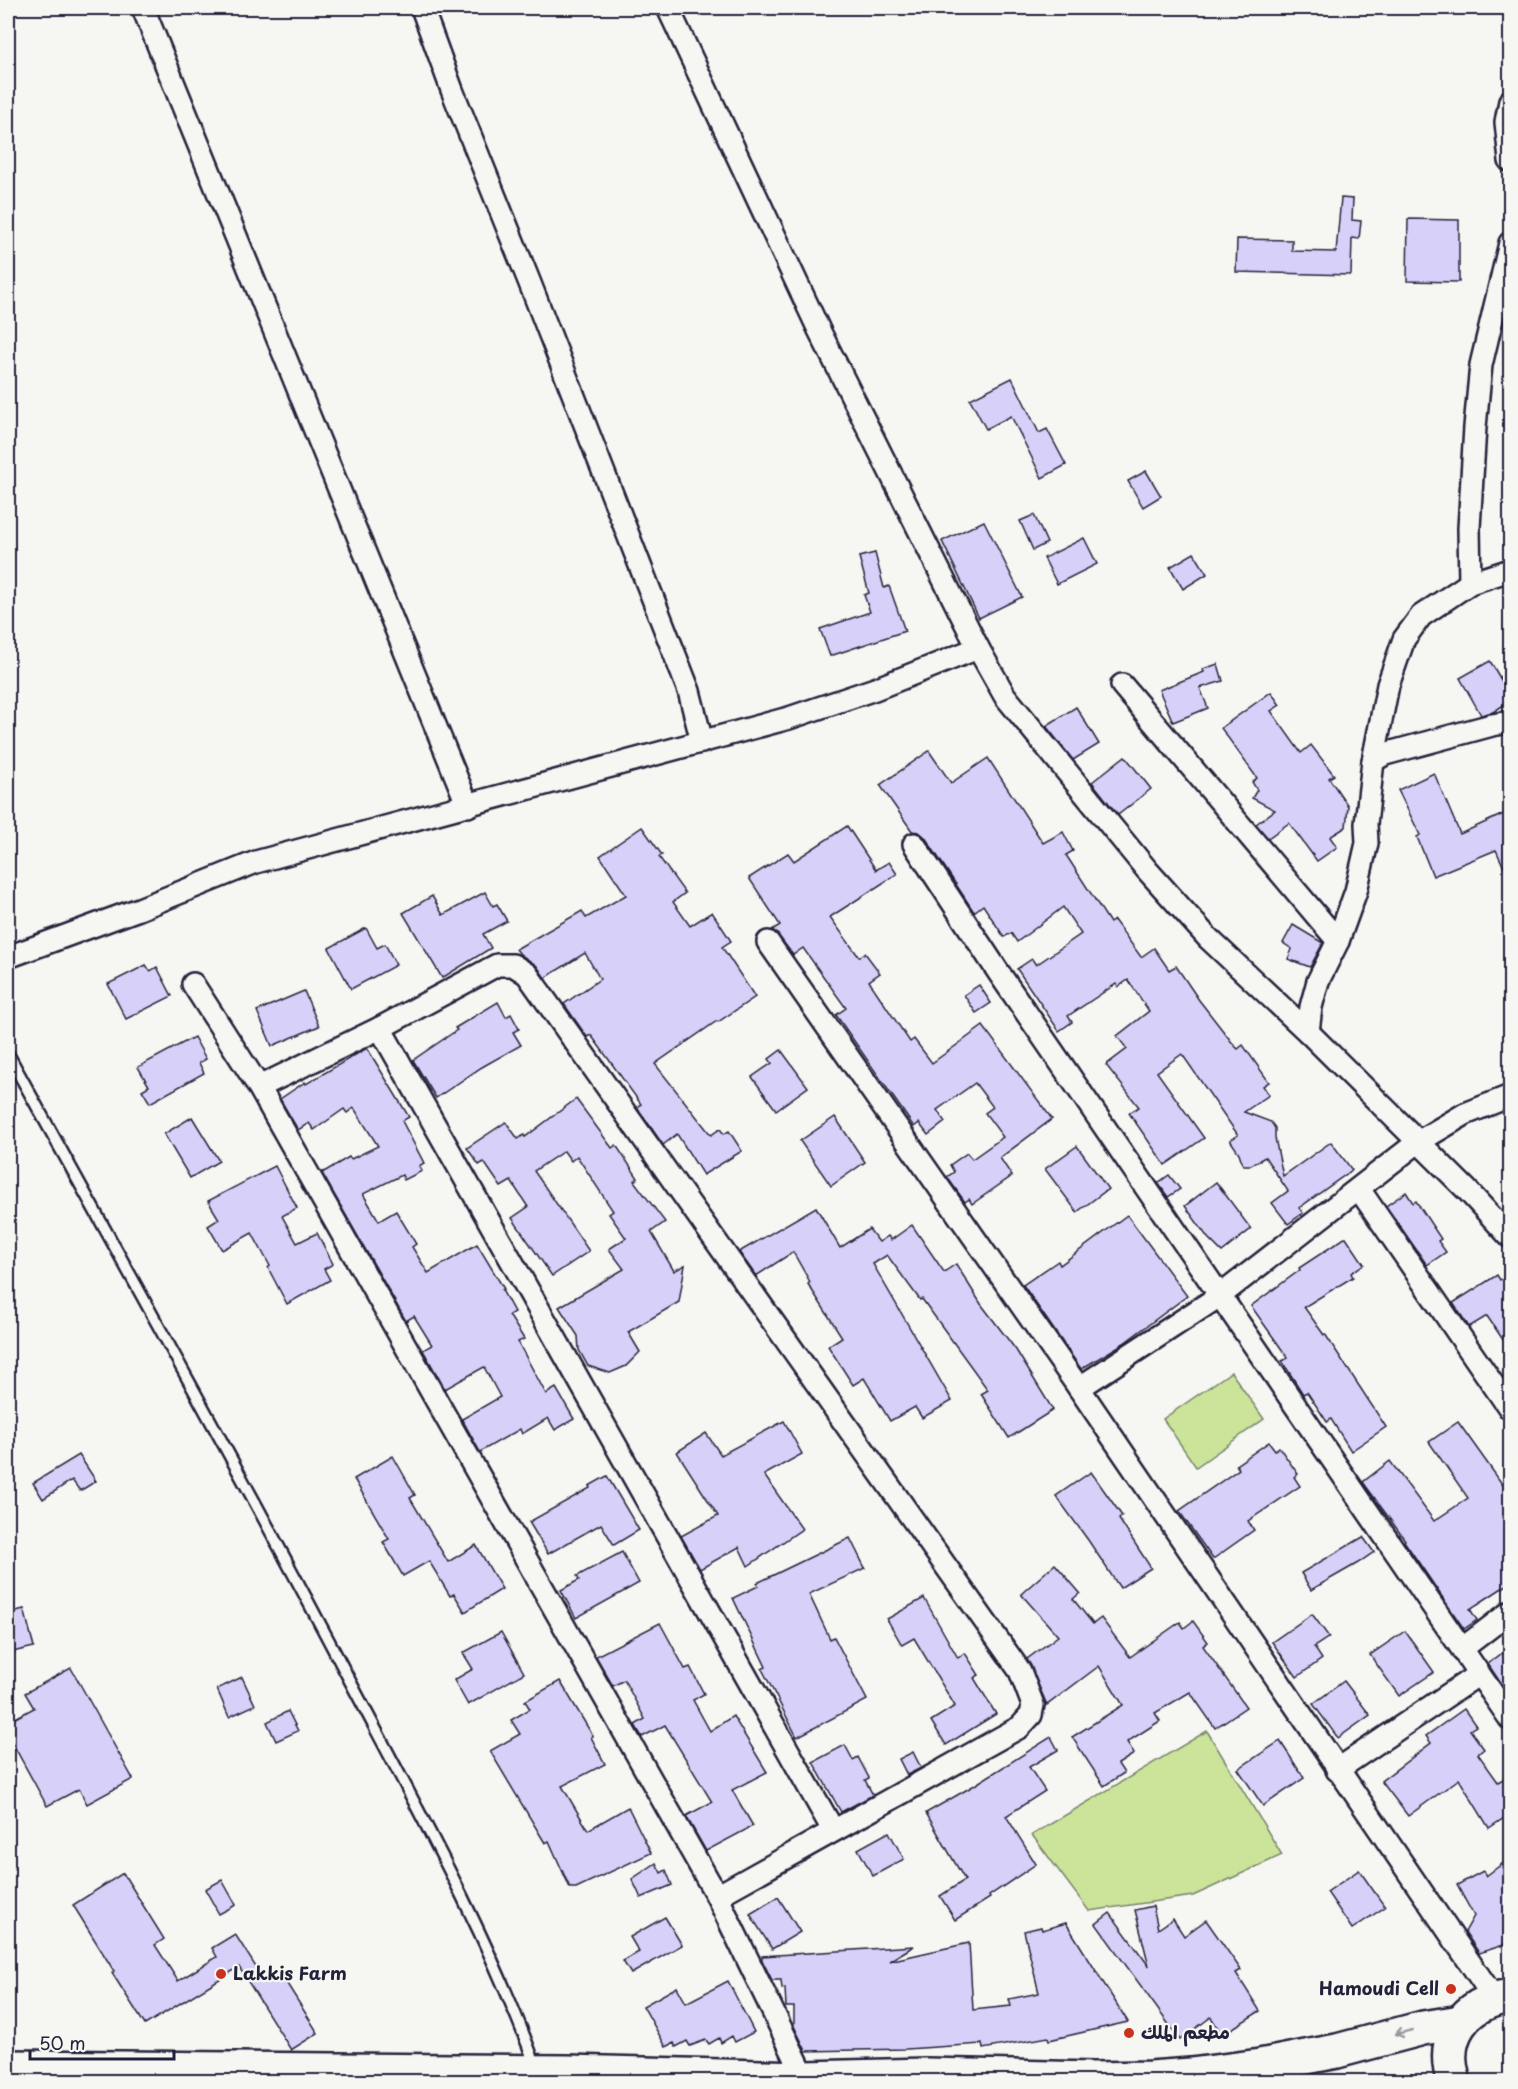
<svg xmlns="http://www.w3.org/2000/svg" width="1518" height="2089" font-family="'Playpen Sans','Playpen Sans Arabic',sans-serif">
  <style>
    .green { fill: #cbe49a; stroke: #76836a; stroke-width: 1.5 }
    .building { fill: #d7d0f8; stroke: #22223b; stroke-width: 1.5 }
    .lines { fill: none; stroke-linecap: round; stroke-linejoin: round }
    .service-casing { stroke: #22223b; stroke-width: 15 }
    .minor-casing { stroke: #22223b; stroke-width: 26 }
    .trunk-casing { stroke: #22223b; stroke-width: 38 }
    .service { stroke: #f6f6f2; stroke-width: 10 }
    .minor { stroke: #f6f6f2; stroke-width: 21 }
    .trunk { stroke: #f6f6f2; stroke-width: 33 }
    .oneway { stroke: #9797a0 }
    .poi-dot { fill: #c8321e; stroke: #f6f6f2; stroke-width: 2 }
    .labels { text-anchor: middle; stroke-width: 4.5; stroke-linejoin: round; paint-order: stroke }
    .poi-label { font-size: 18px; font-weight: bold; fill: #22223b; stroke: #f6f6f2; text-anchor: start }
  </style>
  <rect width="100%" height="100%" fill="#f6f6f2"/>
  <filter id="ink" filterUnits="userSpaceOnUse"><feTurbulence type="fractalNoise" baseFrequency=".0167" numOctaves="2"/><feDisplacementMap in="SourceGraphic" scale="12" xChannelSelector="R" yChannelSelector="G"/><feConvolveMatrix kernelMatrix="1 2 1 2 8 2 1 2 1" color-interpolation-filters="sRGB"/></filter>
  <g filter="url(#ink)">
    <g class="green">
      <polygon points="1231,1372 1264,1419 1196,1467 1163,1419"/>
      <polygon points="1207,1731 1282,1855 1193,1896 1089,1911 1032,1835"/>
    </g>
    <g class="building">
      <polygon points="1341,198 1353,199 1352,220 1361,221 1359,239 1352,238 1351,275 1236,272 1237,239 1292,240 1292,251 1336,252"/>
      <polygon points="1408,219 1459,220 1459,282 1407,281"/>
      <polygon points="1012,378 1039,433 1047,429 1066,465 1042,478 1011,416 986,429 970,399"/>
      <polygon points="1146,471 1161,496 1143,507 1128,481"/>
      <polygon points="1034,515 1047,543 1033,550 1020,521"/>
      <polygon points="984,521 1022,597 979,618 942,541"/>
      <polygon points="1084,538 1097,564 1057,584 1044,558"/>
      <polygon points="875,553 884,588 889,586 905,631 830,656 820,629 870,612 864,595 869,593 859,557"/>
      <polygon points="1194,553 1207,574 1183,589 1170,567"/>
      <polygon points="1490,661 1510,695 1510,701 1493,712 1481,715 1460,678"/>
      <polygon points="1218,664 1223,681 1200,688 1208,708 1173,722 1159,690 1204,672 1203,669"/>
      <polygon points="1271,692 1280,705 1271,711 1301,753 1311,745 1334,775 1329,778 1348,806 1346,827 1330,837 1337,847 1317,861 1289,823 1268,838 1256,824 1275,810 1252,798 1257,790 1252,782 1257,778 1221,728"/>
      <polygon points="1076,707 1099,744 1073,760 1046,726"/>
      <polygon points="929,751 951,783 988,758 1043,843 1063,832 1073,851 1066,855 1110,923 1114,920 1141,957 1154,948 1169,970 1176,966 1199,1000 1234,1045 1238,1049 1243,1045 1269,1082 1263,1086 1269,1095 1244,1112 1271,1122 1275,1128 1275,1138 1283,1176 1331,1142 1352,1170 1299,1208 1303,1213 1288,1224 1272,1203 1288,1191 1265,1157 1251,1165 1243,1165 1239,1153 1230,1140 1238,1135 1182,1054 1157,1072 1204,1138 1165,1165 1129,1113 1139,1107 1106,1065 1127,1049 1117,1036 1149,1011 1128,980 1118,987 1116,984 1068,1016 1072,1022 1059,1031 1017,969 1032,959 1036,965 1081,934 1063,907 1017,942 1011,933 1004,937 983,905 974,912 925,837 919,832 912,831 880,785"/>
      <polygon points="1125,756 1151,789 1118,815 1092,782"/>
      <polygon points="1434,773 1460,834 1510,811 1510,881 1496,850 1433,876 1417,837 1420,835 1398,790"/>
      <polygon points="847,826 876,870 889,862 897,874 830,917 859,957 865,953 880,973 869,981 910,1042 914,1039 932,1063 983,1026 1052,1119 1000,1158 1012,1176 972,1204 969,1199 965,1202 947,1177 954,1172 950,1165 967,1153 972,1159 1003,1137 985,1113 993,1107 975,1083 937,1110 945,1122 928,1135 919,1123 914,1127 836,1015 846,1008 803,948 793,955 778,935 772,930 780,925 749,878 788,853 794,861"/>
      <polygon points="642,827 662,855 659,857 685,893 673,902 690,926 712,912 731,941 722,947 755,997 718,1022 717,1021 655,1064 711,1135 720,1129 724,1134 729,1131 742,1151 703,1175 677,1134 663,1145 637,1107 641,1104 591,1035 587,1037 564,1004 600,979 585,953 545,978 537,966 520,954 516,949 582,911 586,918 626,895 600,856"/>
      <polygon points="485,892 493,906 497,904 507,921 483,934 491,948 442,978 403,913 432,896 443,915"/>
      <polygon points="1293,925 1323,943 1310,967 1288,959 1292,949 1283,943"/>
      <polygon points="366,928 377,948 385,944 396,965 351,989 329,948"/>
      <polygon points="146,965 150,971 157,967 172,996 126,1019 108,984"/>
      <polygon points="979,985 991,1003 976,1013 964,995"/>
      <polygon points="304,991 319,1026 272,1046 257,1011"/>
      <polygon points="498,1002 506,1017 511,1014 519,1029 513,1032 521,1045 482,1067 436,1098 413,1060 457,1030 455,1028"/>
      <polygon points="194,1037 206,1059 199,1063 204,1073 150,1103 142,1090 149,1086 138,1067"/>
      <polygon points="367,1048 409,1117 402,1121 424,1163 419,1166 422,1171 404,1180 402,1175 363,1194 379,1221 396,1211 416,1244 412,1247 428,1273 477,1244 504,1289 502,1290 514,1312 509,1315 524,1339 518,1342 546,1394 556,1388 574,1419 555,1430 548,1418 522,1434 520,1429 480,1452 462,1419 500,1397 484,1367 445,1389 423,1350 432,1345 414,1316 406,1321 322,1173 349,1157 351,1159 378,1146 354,1108 347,1113 344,1109 314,1130 309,1123 298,1130 280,1099 305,1082 306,1084"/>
      <polygon points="781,1050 808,1087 776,1110 752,1077 772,1063 769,1059"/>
      <polygon points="576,1099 612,1148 616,1145 638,1178 634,1181 665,1222 651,1232 674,1271 685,1265 679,1302 628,1332 640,1352 626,1366 610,1373 588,1366 579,1350 578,1336 559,1307 624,1269 609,1249 626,1238 609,1214 613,1211 577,1156 571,1161 564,1151 534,1171 589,1251 552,1276 512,1218 528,1207 511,1181 501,1187 484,1162 479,1165 467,1148 506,1122 518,1139 524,1135 525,1137"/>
      <polygon points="192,1117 219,1161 190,1178 164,1134"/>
      <polygon points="835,1117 865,1162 831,1186 800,1141"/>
      <polygon points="1077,1146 1108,1189 1077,1212 1045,1169"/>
      <polygon points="275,1166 297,1208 282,1216 297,1243 317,1233 333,1264 324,1269 330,1280 287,1304 268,1268 270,1266 252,1233 222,1250 208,1226 219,1219 208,1201"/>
      <polygon points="1169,1175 1180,1189 1168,1197 1158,1183"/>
      <polygon points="1216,1182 1251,1229 1222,1252 1208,1238 1185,1206"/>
      <polygon points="1406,1192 1413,1203 1416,1201 1441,1239 1438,1241 1446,1252 1427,1265 1386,1206"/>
      <polygon points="816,1207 840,1248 869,1229 879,1242 888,1236 891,1240 912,1225 944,1272 956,1264 981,1304 1016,1350 1053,1410 1009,1438 981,1394 988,1390 922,1299 920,1300 887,1255 873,1264 952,1401 922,1418 915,1407 890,1421 864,1378 853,1385 828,1346 842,1337 808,1284 810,1282 793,1252 756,1276 739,1252"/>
      <polygon points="1127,1215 1187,1296 1124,1343 1081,1369 1023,1285 1058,1261 1060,1265"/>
      <polygon points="1346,1237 1364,1264 1351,1273 1353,1277 1304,1307 1324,1335 1325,1334 1386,1427 1351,1451 1331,1419 1327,1422 1307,1392 1303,1394 1282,1361 1288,1358 1251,1306 1300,1270 1299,1268"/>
      <polygon points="1510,1273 1510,1350 1487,1316 1469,1327 1453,1303 1497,1275 1500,1280"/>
      <polygon points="784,1421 802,1454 764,1475 802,1529 748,1566 739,1547 700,1569 681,1536 718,1516 677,1452 706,1433 721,1455"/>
      <polygon points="1458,1422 1510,1495 1510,1583 1470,1609 1477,1620 1464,1629 1404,1541 1405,1540 1363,1482 1390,1461 1434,1521 1468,1498 1429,1442"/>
      <polygon points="1269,1442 1275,1450 1279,1447 1298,1474 1294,1477 1300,1486 1248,1521 1254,1530 1213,1559 1179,1511 1239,1469 1236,1465"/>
      <polygon points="79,1455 96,1481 80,1491 72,1480 43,1499 33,1483"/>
      <polygon points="393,1456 415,1495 410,1498 448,1562 476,1545 502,1589 465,1612 454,1594 450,1596 429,1561 403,1576 383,1542 389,1539 354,1479"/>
      <polygon points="1091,1472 1122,1516 1119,1519 1151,1568 1120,1588 1088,1540 1056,1496"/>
      <polygon points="607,1476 639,1530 614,1545 601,1524 548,1554 529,1522 590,1488 589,1486"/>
      <polygon points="1363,1537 1374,1552 1358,1563 1311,1590 1301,1573"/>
      <polygon points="850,1538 865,1568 809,1594 830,1639 834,1637 867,1700 797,1737 762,1669 766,1667 733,1598 758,1586 757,1583"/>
      <polygon points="622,1552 639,1583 576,1618 561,1590 579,1580 577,1576"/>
      <polygon points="1055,1564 1080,1593 1073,1599 1093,1624 1101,1618 1130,1657 1180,1622 1184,1628 1193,1621 1208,1642 1203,1646 1246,1707 1215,1728 1190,1692 1155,1713 1160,1721 1127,1742 1134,1754 1118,1764 1124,1773 1104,1786 1072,1737 1123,1705 1099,1666 1047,1705 1027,1659 1058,1636 1021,1594"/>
      <polygon points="924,1598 958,1658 965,1653 979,1675 974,1678 996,1714 946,1745 931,1721 955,1706 914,1638 902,1645 887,1619"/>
      <polygon points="24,1609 34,1647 8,1653 8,1613"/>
      <polygon points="1312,1614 1329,1637 1314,1647 1322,1659 1297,1677 1272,1642"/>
      <polygon points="660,1623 685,1669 690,1667 704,1694 693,1700 710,1731 733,1716 767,1772 732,1790 753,1826 706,1851 686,1816 712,1802 665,1725 642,1737 635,1725 645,1719 624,1680 613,1686 596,1656"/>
      <polygon points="1405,1631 1434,1672 1399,1696 1370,1655"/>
      <polygon points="501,1632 524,1673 468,1705 454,1680 473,1669 463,1653"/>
      <polygon points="1510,1647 1510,1697 1488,1664"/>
      <polygon points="71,1668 133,1779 87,1804 79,1789 47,1806 8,1735 8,1722 34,1708 25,1693"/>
      <polygon points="242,1677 255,1705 229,1717 217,1689"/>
      <polygon points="560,1681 593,1736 591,1737 605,1764 562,1786 588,1830 628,1807 651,1853 576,1888 570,1888 549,1841 545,1843 490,1751 520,1734 511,1720 530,1709 525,1701"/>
      <polygon points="1344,1681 1370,1715 1338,1738 1313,1704"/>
      <polygon points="1464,1709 1476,1726 1470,1730 1484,1749 1478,1754 1498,1782 1510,1775 1510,1814 1489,1828 1459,1779 1408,1816 1381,1781 1431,1743 1426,1736"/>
      <polygon points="288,1711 298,1731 276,1741 267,1722"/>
      <polygon points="1051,1737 1058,1750 1029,1767 1045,1791 1006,1816 1036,1864 989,1896 990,1898 955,1920 940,1896 965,1880 926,1813 973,1786"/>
      <polygon points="1280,1741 1304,1778 1263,1806 1238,1769"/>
      <polygon points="845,1745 853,1760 858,1757 869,1778 865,1780 873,1795 841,1812 813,1762"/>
      <polygon points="913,1752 921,1768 907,1775 899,1759"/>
      <polygon points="889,1832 904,1859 873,1876 858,1849"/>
      <polygon points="1510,1858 1510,1943 1479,1953 1465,1932 1474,1916 1457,1885 1483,1871 1486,1876"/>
      <polygon points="656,1863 661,1873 666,1870 672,1885 641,1898 632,1879"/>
      <polygon points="1359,1870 1385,1907 1352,1929 1327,1892"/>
      <polygon points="123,1873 164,1939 155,1945 178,1981 217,1957 212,1948 235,1934 264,1980 279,1971 318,2033 291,2050 239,1967 145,2025 112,1973 114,1971 73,1905"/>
      <polygon points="222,1880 236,1905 219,1914 205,1889"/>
      <polygon points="778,1897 800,1932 772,1949 750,1914"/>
      <polygon points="1153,1906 1158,1929 1173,1919 1184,1936 1206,1920 1241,1970 1236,1973 1260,2011 1222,2035 1211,2017 1180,2040 1096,1924 1110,1913 1149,1966 1135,1910"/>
      <polygon points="665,1917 682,1945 631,1974 623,1961 639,1952 630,1937"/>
      <polygon points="1066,1923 1128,2022 1049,2040 1048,2037 983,2049 982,2044 906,2049 806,2051 794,2026 794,2007 786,2007 785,1988 782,1989 781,1980 772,1980 762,1960 762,1956 914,1946 889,1961 969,1943 973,2010 1011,2006 1009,1999 1039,1993 1024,1931 1041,1927 1042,1930"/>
      <polygon points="728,1981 754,2032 735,2042 732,2036 721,2043 719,2038 709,2044 706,2040 690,2046 687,2041 676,2047 674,2043 666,2047 643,2006 677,1987 686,2003"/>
    </g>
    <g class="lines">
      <defs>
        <path id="service" d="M8 1054C123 1262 239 1469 349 1679 416 1806 487 1933 536 2067"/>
        <g id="minor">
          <polyline points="143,8 468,806"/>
          <polyline points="422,8 452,90 529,281 689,691 702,742"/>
          <polyline points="668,8 819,330 978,648 1005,696 1147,870 1208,938 1308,1032 1467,1190 1510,1237"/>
          <polyline points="1510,101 1506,122 1510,161"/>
          <polyline points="1470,583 1469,528 1475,427 1481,365 1510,243"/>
          <polyline points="1122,685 1338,941"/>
          <polyline points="1373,761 1388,685 1404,639 1421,616 1470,583 1510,570"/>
          <polyline points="914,844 999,973 1510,1719"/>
          <polyline points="768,942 1079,1388 1494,1998"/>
          <polyline points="8,957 139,909 256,862 789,718 875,689 978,648"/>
          <polyline points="193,984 259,1087 717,1896 805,2078"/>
          <polyline points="380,1028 833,1830"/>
          <polyline points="1308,1032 1311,1007 1318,981 1338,941 1356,891 1367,843 1366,824 1373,761 1385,754 1492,725 1510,722"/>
          <polyline points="259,1087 380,1028 497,965 513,965 527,974 1020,1671 1033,1705 1031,1715 1020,1727 717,1896"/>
          <polyline points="1359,1189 1510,1409"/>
          <polyline points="1079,1388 1221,1295 1418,1142 1465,1114 1510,1096"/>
          <polyline points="1463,1648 1510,1612"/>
          <polyline points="1337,1770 1479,1674"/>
        </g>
        <g id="trunk">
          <polyline points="8,2067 568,2072 805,2078 927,2075 1093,2079 1150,2078 1191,2075 1260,2066 1337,2051 1423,2028 1461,2022"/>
          <path d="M1454 2082C1439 2036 1465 2003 1510 1996"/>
        </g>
      </defs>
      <use href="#service" class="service-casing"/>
      <use href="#minor" class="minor-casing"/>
      <use href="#trunk" class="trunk-casing"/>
      <use href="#service" class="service"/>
      <use href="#minor" class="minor"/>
      <use href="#trunk" class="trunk"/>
    </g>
    <defs><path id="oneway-shaft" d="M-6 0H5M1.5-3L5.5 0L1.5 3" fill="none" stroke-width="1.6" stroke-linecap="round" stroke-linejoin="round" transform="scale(1.5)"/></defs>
    <use class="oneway" href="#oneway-shaft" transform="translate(1404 2032) rotate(166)"/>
  </g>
  <g class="poi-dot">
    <circle cx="221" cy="1974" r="6"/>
    <circle cx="1451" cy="1989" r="6"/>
    <circle cx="1129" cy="2033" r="6"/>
  </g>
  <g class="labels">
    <g class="poi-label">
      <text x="233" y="1980">Lakkis Farm</text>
      <text x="1439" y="1995" text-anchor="end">Hamoudi Cell</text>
      <text x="1141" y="2039">مطعم الملك</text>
    </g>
  </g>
  <rect width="1518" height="2089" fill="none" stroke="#f6f6f2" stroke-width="30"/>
  <rect x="15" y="15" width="1488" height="2059" fill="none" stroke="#22223b" stroke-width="2" filter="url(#ink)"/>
  <path d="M30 2050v9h144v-9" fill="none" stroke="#22223b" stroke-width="3"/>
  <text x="39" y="2050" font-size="18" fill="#22223b" stroke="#f6f6f2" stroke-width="4.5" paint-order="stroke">50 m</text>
</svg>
